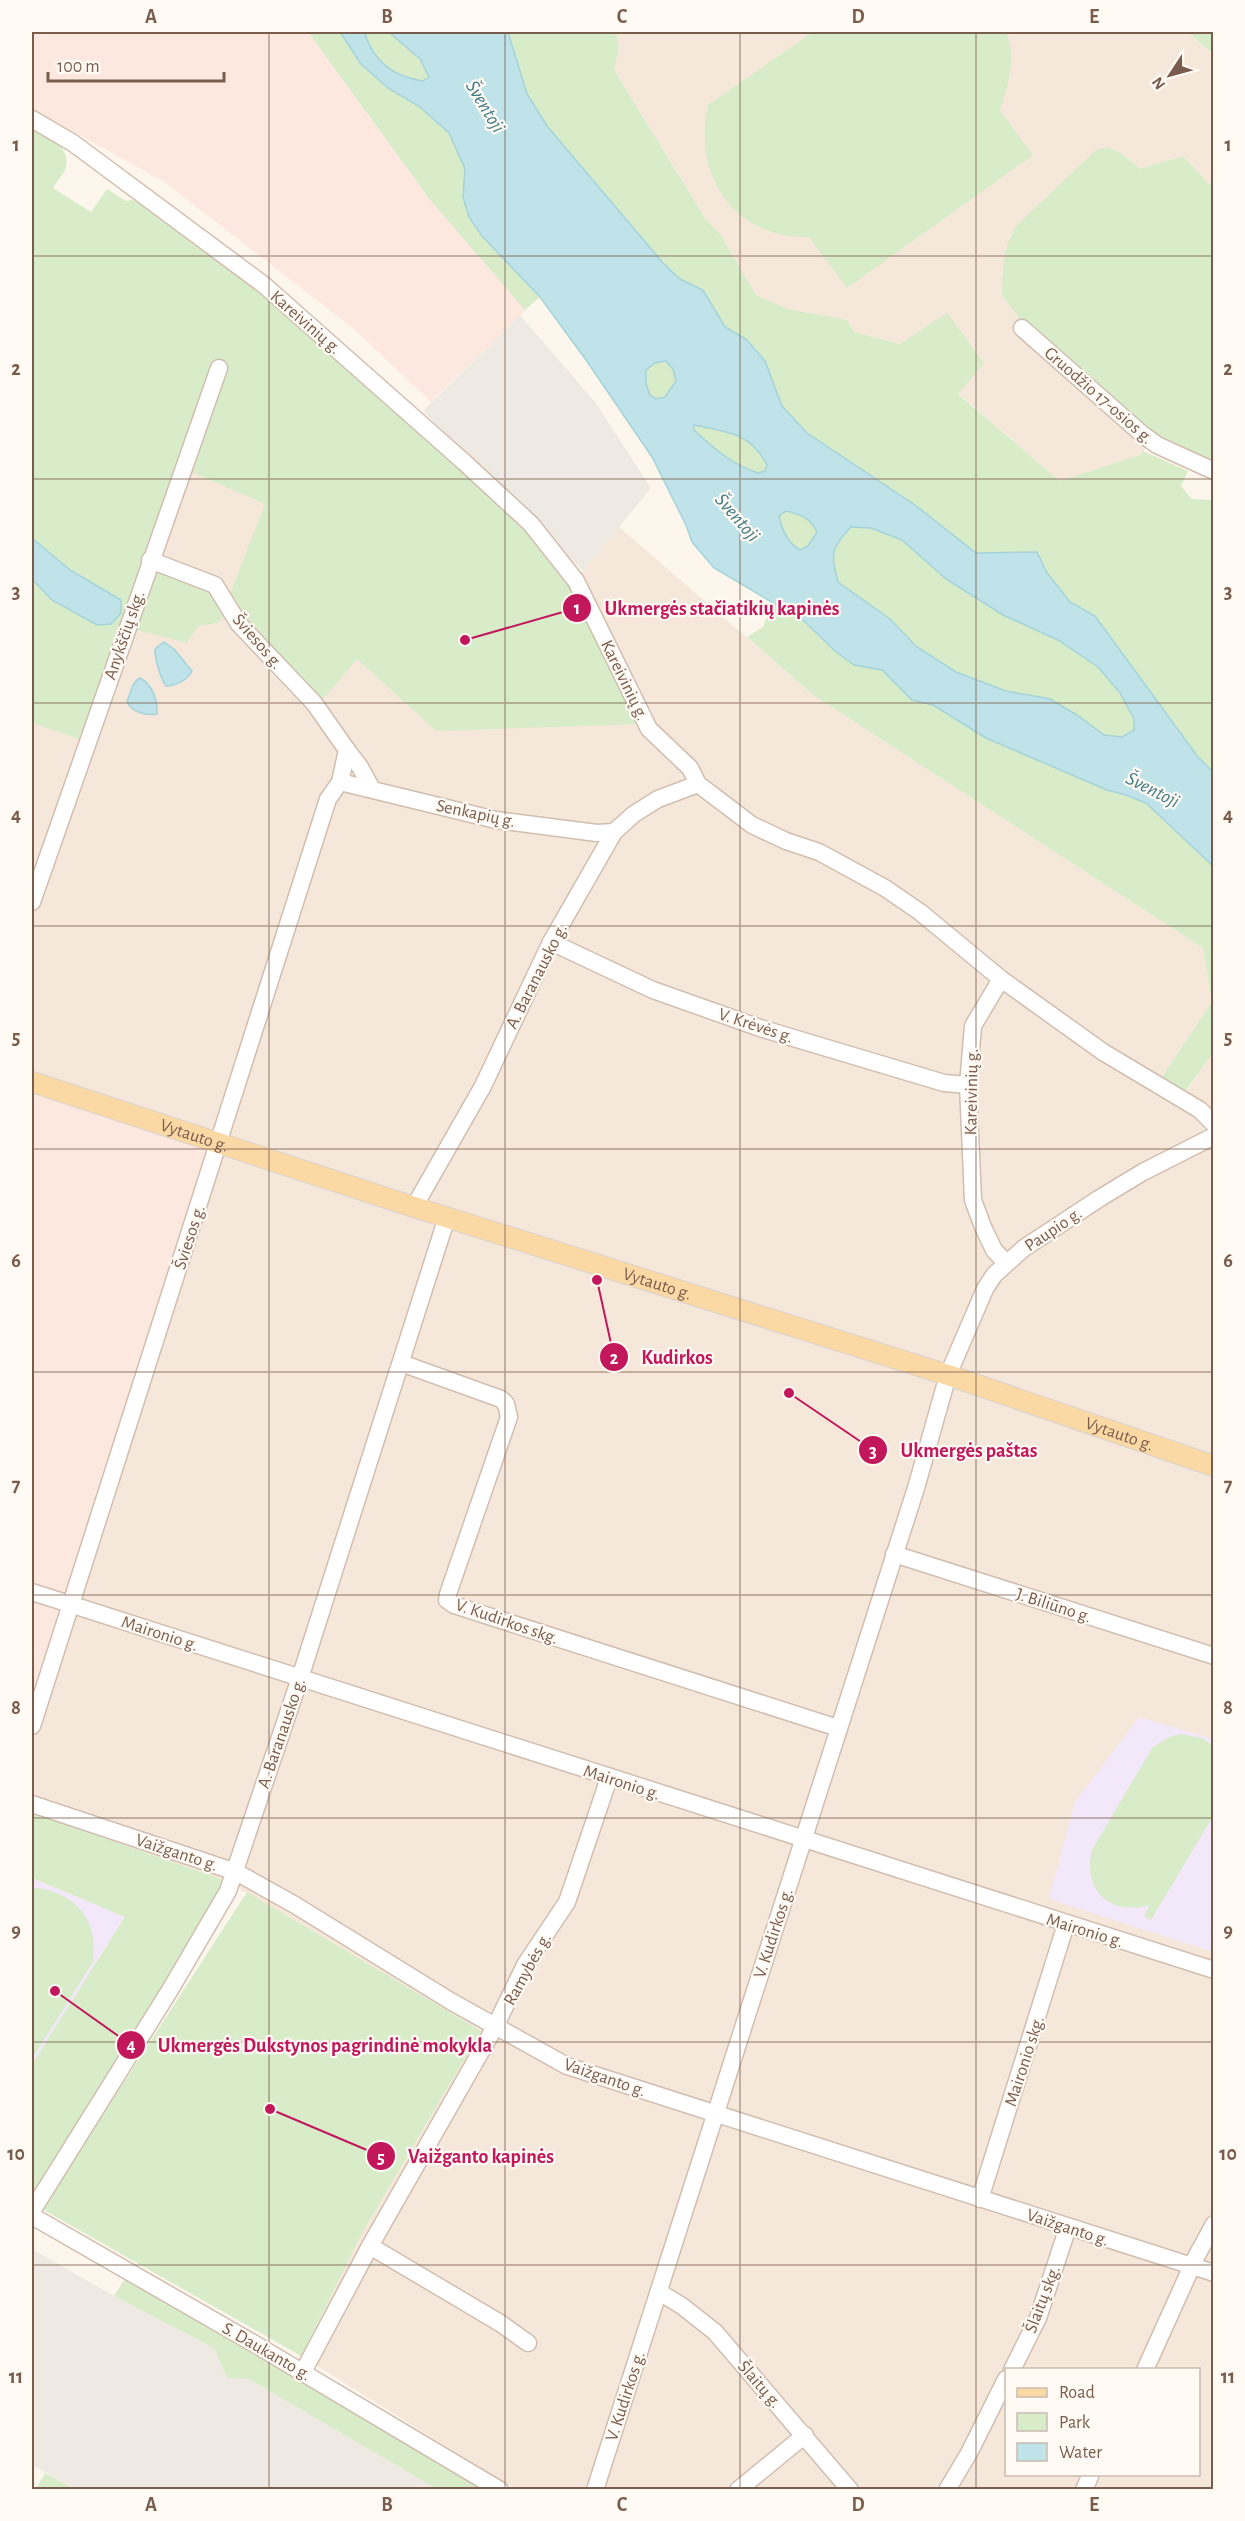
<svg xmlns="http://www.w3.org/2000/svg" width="1245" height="2521" font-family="'Alegreya Sans',sans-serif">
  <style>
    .residential { fill: #f5e8da; fill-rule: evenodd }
    .commercial { fill: #fde8e0 }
    .industrial { fill: #efe9e4 }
    .education { fill: #f3e8fa }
    .green { fill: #d8ecc9 }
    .water { fill: #bfe3e8; stroke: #a5d3da; stroke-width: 1.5; fill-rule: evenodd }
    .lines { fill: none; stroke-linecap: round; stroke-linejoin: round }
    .minor-casing { stroke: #d1beb0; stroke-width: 19 }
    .major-casing { stroke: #dad1cd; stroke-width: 22 }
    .minor { stroke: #fff; stroke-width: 16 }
    .major { stroke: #fbd9a5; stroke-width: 20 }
    .grid { fill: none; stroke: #7a5c4d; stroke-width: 1.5; stroke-opacity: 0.55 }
    .labels { text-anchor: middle; stroke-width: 4.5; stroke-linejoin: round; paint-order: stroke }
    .street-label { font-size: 18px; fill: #7a5c4d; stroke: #fffaf3 }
    .water-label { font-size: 20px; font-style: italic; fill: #437c86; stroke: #fffaf3 }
    .leader { fill: none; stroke: #c2185b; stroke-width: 2 }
    .callout-dot { fill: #c2185b; stroke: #fffaf3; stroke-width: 2 }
    .mark-label { font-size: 18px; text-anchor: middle; font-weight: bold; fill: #fff }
    .callout-label { font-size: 20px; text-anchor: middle; font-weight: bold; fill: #c2185b; stroke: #fffaf3; stroke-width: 4.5; stroke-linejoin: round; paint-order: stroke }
    .neatline { fill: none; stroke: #7a5c4d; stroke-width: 2 }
    .grid-label { font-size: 20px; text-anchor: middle; font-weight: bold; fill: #7a5c4d }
  </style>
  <rect width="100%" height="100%" fill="#fdf6ec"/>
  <g class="residential">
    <polygon points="612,32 1187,32 1213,55 1213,181 1209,184 1183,156 1140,169 1121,153 1016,226 1010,235 1002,275 1154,435 1143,451 1140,455 1060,481 901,344 854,332 847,320 788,309 756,295 720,234 705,218 614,70 619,48 617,35"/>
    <polygon points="191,472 266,504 228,599 319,703 357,659 436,731 573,584 618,526 813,695 1203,948 1212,1002 1162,1077 1185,1093 1213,1053 1213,1462 32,1074 32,723 93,744 133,629 217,623 157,571"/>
    <path d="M212 1150 973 1391 1213 1475V2489H515L301 2356 362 2233 481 2031 224 1880 32 1813V1704ZM1006 2370H1198V2474H1006Z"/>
  </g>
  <g class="commercial">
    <polygon points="32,32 308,32 431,201 525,310 431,402 354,329 163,181 32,109"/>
    <polygon points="32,1094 212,1150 32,1704"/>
  </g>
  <g class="industrial">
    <polygon points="520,315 595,402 651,488 583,571 423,411"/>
    <polygon points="32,2249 114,2296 214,2348 227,2378 249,2379 437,2489 76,2489 32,2465"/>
  </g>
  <g class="education">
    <polygon points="1139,1717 1213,1739 1213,1952 1049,1899 1075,1802"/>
    <polygon points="32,1878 125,1917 32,2064"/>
  </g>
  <g class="green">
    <polygon points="308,32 340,32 361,64 388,88 420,107 449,133 465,169 463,197 482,236 540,297 525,310 431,201"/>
    <path d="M369 32C374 32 382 30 388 32 405 36 422 62 429 77L423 81C394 77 374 62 365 33Z"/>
    <polygon points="508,32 612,32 617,35 619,48 614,70 705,218 720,234 756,295 788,309 847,320 854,332 900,344 947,313 984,363 958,394 1060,481 1140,455 1143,451 1188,471 1181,486 1192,499 1213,500 1213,772 1198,757 1095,616 1070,602 1047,573 1037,552 976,553 807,433 782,406 765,361 746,339 725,327 703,290 680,279 663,263 547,126 527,94"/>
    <path d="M813 32H1006C1017 59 1008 84 1000 111L1033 155 847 288 809 237C734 239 692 175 708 105Z"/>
    <polygon points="1187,32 1213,32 1213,55 1212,53"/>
    <path d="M32 127C46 135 71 146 66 167 64 174 56 182 53 188L91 212 107 189 126 201 137 199 287 312 522 522 573 584 639 724 436 731 357 659 319 704 228 599 265 504 191 472 157 571 215 594 227 613 217 623 198 626 187 643 133 629 93 744 32 723V579L52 600 97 625 111 624 121 613V600L70 570 32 538Z"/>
    <path d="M1108 147 1121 153 1140 169 1183 156 1209 184 1213 181V460L1170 444 1154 435 1024 324 1002 296C1002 272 1003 246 1016 226L1096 150Z"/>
    <polygon points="665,361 673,369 676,381 665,397 656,399 650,395 646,384 646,370 655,363"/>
    <path d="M694 425C728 433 749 430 767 466L765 471 758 473C733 464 713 448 694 430Z"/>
    <path d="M786 511C800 514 811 518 817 532L808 546 800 550C787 543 782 529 779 516Z"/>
    <path d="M851 527 871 528 902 540 946 579 1003 615 1058 640 1098 667 1120 693 1134 719V730L1122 737 1104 735 1077 715 1050 699 1006 691 956 672 917 647 890 619 838 582C831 554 830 550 851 527Z"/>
    <polygon points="771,603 804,621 835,651 854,665 882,670 912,700 933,705 986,738 1107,790 1126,795 1146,803 1213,866 1213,1053 1184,1093 1162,1077 1212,1002 1203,948 813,695 747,637 763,627"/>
    <path d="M1180 1734 1202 1738 1213 1745V1816L1151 1920 1144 1916 1150 1905C1110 1916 1082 1891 1092 1850L1152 1748 1169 1737Z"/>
    <polygon points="32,1813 224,1880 218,1896 32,2198 32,2064 125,1917 32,1878"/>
    <path d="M37 1888C79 1895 98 1921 93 1962L32 2059V1889Z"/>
    <polygon points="247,1892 481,2031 362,2233 301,2356 42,2209"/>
    <polygon points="125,2279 484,2489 437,2489 249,2379 227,2378 214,2348 114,2296"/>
    <polygon points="45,2473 75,2489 76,2489 36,2489"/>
  </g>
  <g class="water">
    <path d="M340 32H369L365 34C374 62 394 77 423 81L429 77 420 59 389 32H508L527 94 547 126 663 263 680 279 703 290 725 327 746 339 765 361 782 406 807 433 915 505 976 553 1037 552 1047 573 1070 602 1095 616 1198 757 1213 772V866L1146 803 1126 795 1107 790 986 738 933 705 912 700 882 670 854 665 835 651 804 621 714 568 692 542 686 525 652 457 586 360 540 297 482 236 469 217 463 197 465 169 449 133 420 107 388 88 361 64ZM666 361 673 369 676 381 665 397 656 399 650 395 646 384V370L655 363ZM694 425C727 432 750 432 767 465L765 471 758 473C733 465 713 448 694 430ZM786 511C800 514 811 518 817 532L808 546 800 550C787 543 782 530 779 516ZM851 527 871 528 902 540 946 579 1003 615 1058 640 1098 667 1120 693 1134 719V730L1122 737 1104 735 1077 715 1050 699 1006 691 956 672 917 647 890 619 838 582C831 554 830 549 851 527Z"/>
    <polygon points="32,538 70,570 121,600 121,613 111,624 97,625 52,600 32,579"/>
    <path d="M164 642 174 649 192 671C188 680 175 686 166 686 160 677 155 660 155 649Z"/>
    <path d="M140 678C152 684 158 700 157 714 146 716 132 712 127 702 130 694 132 682 140 678Z"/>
  </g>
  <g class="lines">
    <defs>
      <g id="minor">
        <polyline points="32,119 73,143 264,285 464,462 531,524 576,581 649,729 690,768 698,784 752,825 786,841 819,852 885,888 920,912 1001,979 1103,1052 1200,1110 1214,1124"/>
        <polyline points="1022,328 1142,434 1157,445 1214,471"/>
        <polyline points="347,750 360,767 372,789"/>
        <polyline points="340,782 496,820 597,833 614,832"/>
        <polyline points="32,902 219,368"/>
        <polyline points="551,942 653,990 760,1028 944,1083 968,1085"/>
        <polyline points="1001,979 973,1026 968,1085 973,1200 983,1227 994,1250 1006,1263"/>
        <polyline points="414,1207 483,1086 551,942 614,832 634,814 658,799 698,784"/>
        <polyline points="401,1363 501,1399 506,1404 509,1417 448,1594 447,1600 454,1605 838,1728"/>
        <polyline points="894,1554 1214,1656"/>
        <polyline points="32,1592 1214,1970"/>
        <polyline points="32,1726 328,799 340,782 347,750 314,703 239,624 215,585 150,560"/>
        <polyline points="32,1804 236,1872 295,1905 452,2002 567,2066 1214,2273"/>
        <polyline points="980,2199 1066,1924"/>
        <polyline points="32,2211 170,1990 228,1891 300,1678 447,1217"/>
        <polyline points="32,2216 253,2343 500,2490"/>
        <polyline points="370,2246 500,2323 528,2343"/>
        <polyline points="659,2292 682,2306 715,2332 850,2490"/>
        <polyline points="1012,2370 1038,2318 1068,2227"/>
        <polyline points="1145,2370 1196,2257 1214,2224"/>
        <polyline points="303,2372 370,2246 496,2025 525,1965 567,1902 609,1778"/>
        <polyline points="595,2490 916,1488 948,1375 985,1289 994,1275 1024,1248 1100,1198 1143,1172 1214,1136"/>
        <polyline points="738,2490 805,2435"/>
        <polyline points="947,2490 969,2453 1006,2379"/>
        <polyline points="1084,2490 1091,2474"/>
      </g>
      <g id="major">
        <path id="s1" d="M32 1082 414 1207 948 1375 1214 1466"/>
      </g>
    </defs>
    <use href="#minor" class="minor-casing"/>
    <use href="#major" class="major-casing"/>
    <use href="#minor" class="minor"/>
    <use href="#major" class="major"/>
  </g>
  <path class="grid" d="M269 32V2490M505 32V2490M740 32V2490M976 32V2490M32 256H1214M32 479H1214M32 703H1214M32 926H1214M32 1149H1214M32 1372H1214M32 1595H1214M32 1818H1214M32 2042H1214M32 2265H1214"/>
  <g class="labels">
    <g class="street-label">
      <text transform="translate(306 322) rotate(41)" y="6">Kareivinių g.</text>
      <text transform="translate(1099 395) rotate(41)" y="6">Gruodžio 17-osios g.</text>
      <text transform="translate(124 635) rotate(-71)" y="6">Anykščių skg.</text>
      <text transform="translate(258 641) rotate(49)" y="6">Šviesos g.</text>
      <text transform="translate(625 680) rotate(64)" y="6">Kareivinių g.</text>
      <text transform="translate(476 813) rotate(12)" y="6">Senkapių g.</text>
      <text transform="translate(536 976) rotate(-63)" y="6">A. Baranausko g.</text>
      <text transform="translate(756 1025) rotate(18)" y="6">V. Krėvės g.</text>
      <text transform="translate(971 1092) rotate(-89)" y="6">Kareivinių g.</text>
      <text dy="6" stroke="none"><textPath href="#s1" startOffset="171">Vytauto g.</textPath></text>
      <text transform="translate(1053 1229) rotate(-34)" y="6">Paupio g.</text>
      <text transform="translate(189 1237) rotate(-72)" y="6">Šviesos g.</text>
      <text dy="6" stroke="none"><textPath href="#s1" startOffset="657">Vytauto g.</textPath></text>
      <text dy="6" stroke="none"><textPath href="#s1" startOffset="1143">Vytauto g.</textPath></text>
      <text transform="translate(1054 1605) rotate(18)" y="6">J. Biliūno g.</text>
      <text transform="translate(507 1621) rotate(19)" y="6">V. Kudirkos skg.</text>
      <text transform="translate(160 1633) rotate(18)" y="6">Maironio g.</text>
      <text transform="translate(281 1733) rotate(-71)" y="6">A. Baranausko g.</text>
      <text transform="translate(622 1782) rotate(18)" y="6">Maironio g.</text>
      <text transform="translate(177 1852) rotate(18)" y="6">Vaižganto g.</text>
      <text transform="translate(1085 1930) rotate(17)" y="6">Maironio g.</text>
      <text transform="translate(773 1933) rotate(-72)" y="6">V. Kudirkos g.</text>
      <text transform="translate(527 1969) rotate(-61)" y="6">Ramybės g.</text>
      <text transform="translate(1024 2061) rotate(-72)" y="6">Maironio skg.</text>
      <text transform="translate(605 2077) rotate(19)" y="6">Vaižganto g.</text>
      <text transform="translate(1068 2227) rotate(18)" y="6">Vaižganto g.</text>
      <text transform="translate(1042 2299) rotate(-69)" y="6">Šlaitų skg.</text>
      <text transform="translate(267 2351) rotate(30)" y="6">S. Daukanto g.</text>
      <text transform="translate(760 2384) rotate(49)" y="6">Šlaitų g.</text>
      <text transform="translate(625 2396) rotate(-72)" y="6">V. Kudirkos g.</text>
    </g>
    <g class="water-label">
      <text transform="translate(486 106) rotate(59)" y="7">Šventoji</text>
      <text transform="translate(738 517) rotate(49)" y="7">Šventoji</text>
      <text transform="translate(1153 789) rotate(27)" y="7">Šventoji</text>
    </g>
  </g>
  <path class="leader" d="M465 640L577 608M597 1280L614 1357M789 1393L873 1450M55 1991L131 2045M270 2109L381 2156"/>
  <g class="callout-dot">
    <circle cx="465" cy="640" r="6"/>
    <circle cx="597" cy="1280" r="6"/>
    <circle cx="789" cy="1393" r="6"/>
    <circle cx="55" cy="1991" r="6"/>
    <circle cx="270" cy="2109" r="6"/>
    <circle cx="577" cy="608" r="15"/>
    <circle cx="614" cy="1357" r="15"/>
    <circle cx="873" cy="1450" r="15"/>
    <circle cx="131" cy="2045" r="15"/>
    <circle cx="381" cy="2156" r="15"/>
  </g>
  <g class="mark-label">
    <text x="577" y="614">1</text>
    <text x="614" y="1364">2</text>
    <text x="873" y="1457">3</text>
    <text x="131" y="2051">4</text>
    <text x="381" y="2163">5</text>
  </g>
  <g class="callout-label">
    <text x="722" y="615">Ukmergės stačiatikių kapinės</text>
    <text x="677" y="1364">Kudirkos</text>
    <text x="969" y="1457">Ukmergės paštas</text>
    <text x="325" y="2052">Ukmergės Dukstynos pagrindinė mokykla</text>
    <text x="481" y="2163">Vaižganto kapinės</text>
  </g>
  <rect width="1245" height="2521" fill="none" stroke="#fffaf3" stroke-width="66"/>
  <rect x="1005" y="2368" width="195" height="108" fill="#fffaf3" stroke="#cabbb1" stroke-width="1.5"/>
  <rect x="1017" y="2388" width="30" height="9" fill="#fbd9a5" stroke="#cabbb1" stroke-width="1.5"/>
  <text x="1059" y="2398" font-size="18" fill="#7a5c4d">Road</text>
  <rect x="1017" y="2413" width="30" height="18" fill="#d8ecc9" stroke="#cabbb1" stroke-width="1.5"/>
  <text x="1059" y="2428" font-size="18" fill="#7a5c4d">Park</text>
  <rect x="1017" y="2443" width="30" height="18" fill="#bfe3e8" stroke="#cabbb1" stroke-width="1.5"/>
  <text x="1059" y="2458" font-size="18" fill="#7a5c4d">Water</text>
  <g transform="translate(1170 75) rotate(234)" stroke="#fffaf3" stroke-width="4.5" paint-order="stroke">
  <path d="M0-4.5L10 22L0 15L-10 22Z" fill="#7a5c4d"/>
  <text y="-9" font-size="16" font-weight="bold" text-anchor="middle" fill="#7a5c4d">N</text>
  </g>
  <path d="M48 72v9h176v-9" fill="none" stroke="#7a5c4d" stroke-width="3"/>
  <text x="57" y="72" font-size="18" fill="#7a5c4d" stroke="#fffaf3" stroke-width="4.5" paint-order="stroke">100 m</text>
  <rect x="33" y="33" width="1179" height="2455" class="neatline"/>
  <g class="grid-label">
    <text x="151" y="23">A</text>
    <text x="387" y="23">B</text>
    <text x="622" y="23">C</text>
    <text x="858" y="23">D</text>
    <text x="1094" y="23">E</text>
    <text x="16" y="151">1</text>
    <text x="1228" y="151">1</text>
    <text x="16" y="375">2</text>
    <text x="1228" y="375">2</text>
    <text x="16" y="598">3</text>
    <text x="1228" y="598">3</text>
    <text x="16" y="821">4</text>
    <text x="1228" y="821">4</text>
    <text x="16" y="1044">5</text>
    <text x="1228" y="1044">5</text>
    <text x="16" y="1267">6</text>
    <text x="1228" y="1267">6</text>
    <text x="16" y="1491">7</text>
    <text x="1228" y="1491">7</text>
    <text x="16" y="1714">8</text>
    <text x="1228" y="1714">8</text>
    <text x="16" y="1937">9</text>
    <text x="1228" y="1937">9</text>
    <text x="16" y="2160">10</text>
    <text x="1228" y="2160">10</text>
    <text x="16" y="2383">11</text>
    <text x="1228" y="2383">11</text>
    <text x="151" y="2511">A</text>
    <text x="387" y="2511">B</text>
    <text x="622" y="2511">C</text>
    <text x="858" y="2511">D</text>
    <text x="1094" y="2511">E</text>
  </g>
</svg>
